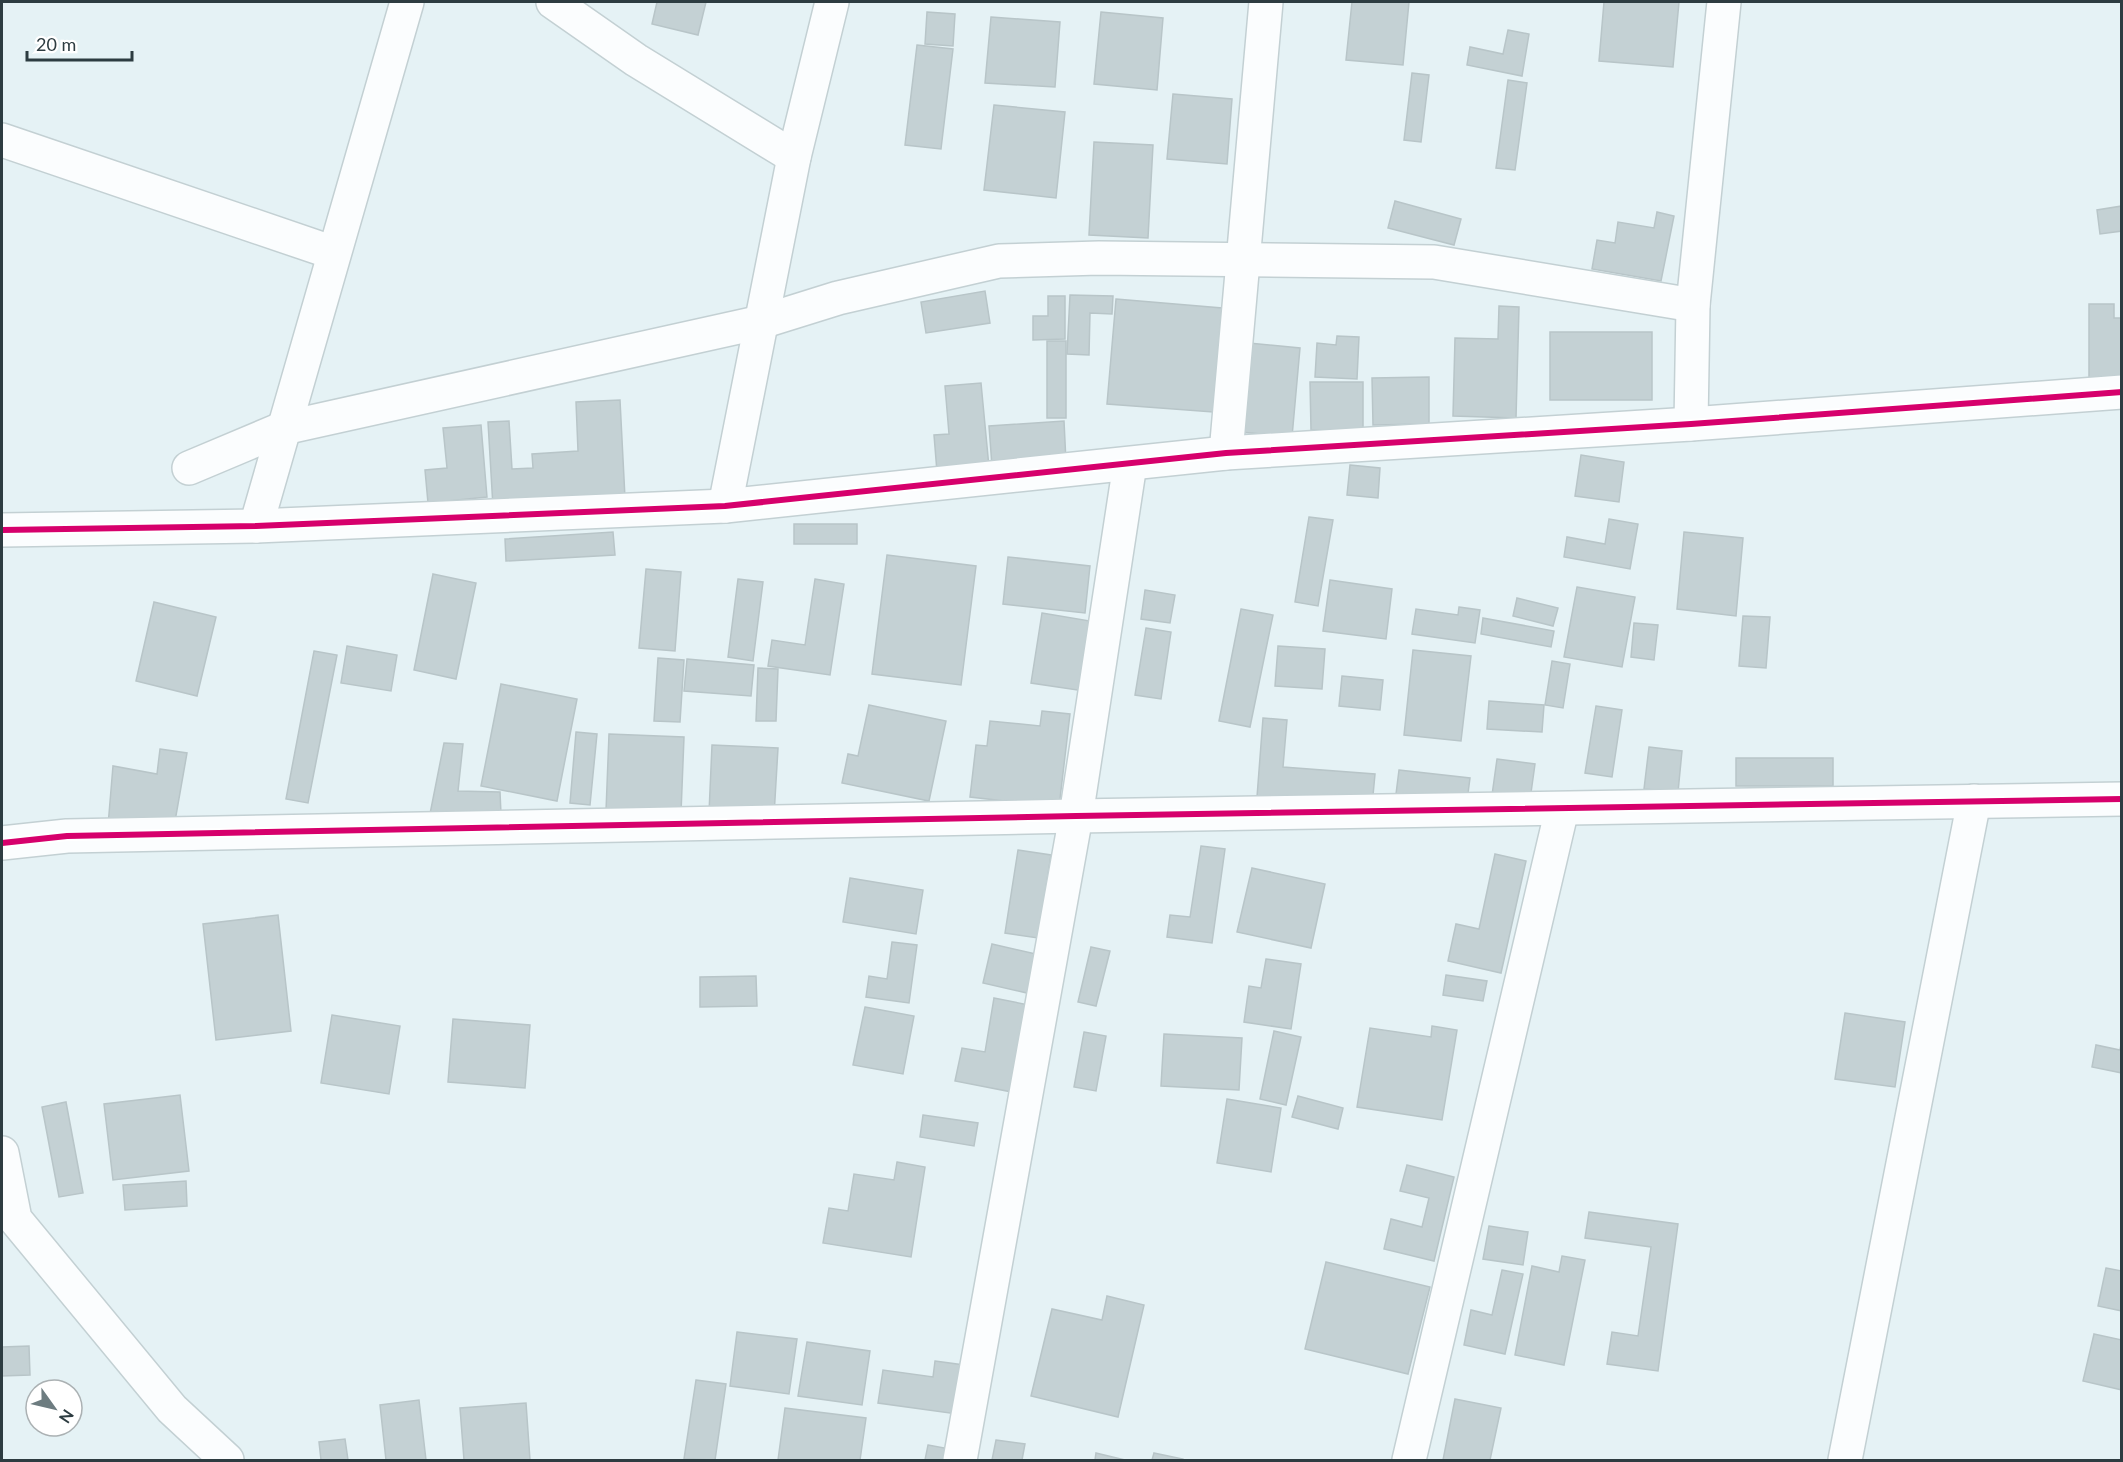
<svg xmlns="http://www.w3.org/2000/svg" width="2123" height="1462" font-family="Lato,sans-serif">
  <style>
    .building { fill: #c4d1d4; stroke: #b8c5c8; stroke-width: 1.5 }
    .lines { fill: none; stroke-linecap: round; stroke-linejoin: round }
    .street-casing { stroke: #c3d0d3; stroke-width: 36 }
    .street { stroke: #fbfdfe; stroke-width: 33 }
    .cycleway-casing { stroke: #fff; stroke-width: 10 }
    .cycleway { stroke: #d6006c; stroke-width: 6 }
  </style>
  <rect width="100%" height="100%" fill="#e5f2f5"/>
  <g class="building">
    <polygon points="657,2 706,2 698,35 652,24"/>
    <polygon points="1352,2 1409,2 1403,65 1346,60"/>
    <polygon points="1604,2 1679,2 1673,67 1599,61"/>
    <polygon points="927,12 955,14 953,46 925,44"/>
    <polygon points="1101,12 1163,18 1157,90 1094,84"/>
    <polygon points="991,17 1060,22 1055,87 985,83"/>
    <polygon points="1508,30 1529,34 1522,76 1467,65 1470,47 1503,54"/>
    <polygon points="917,45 953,49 941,149 905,145"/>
    <polygon points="1412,73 1429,75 1421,142 1404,140"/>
    <polygon points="1508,80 1527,83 1515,170 1496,168"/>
    <polygon points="1173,94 1232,99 1227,164 1167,159"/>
    <polygon points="994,105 1065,112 1056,198 984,190"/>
    <polygon points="1094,142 1153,145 1148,238 1089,235"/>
    <polygon points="1395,201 1461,219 1454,245 1388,228"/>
    <polygon points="2122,206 2122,231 2100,234 2097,210"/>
    <polygon points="1657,212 1674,216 1661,281 1592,269 1597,240 1615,243 1618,222 1654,228"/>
    <polygon points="985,291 990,323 926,333 921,302"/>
    <polygon points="1070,295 1113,296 1112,314 1090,313 1089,355 1067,354"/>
    <polygon points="1048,296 1065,296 1065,339 1033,340 1033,316 1048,316"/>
    <polygon points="1116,299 1222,308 1213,412 1107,404"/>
    <polygon points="2089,304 2114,304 2114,318 2122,318 2122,381 2089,381"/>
    <polygon points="1499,306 1519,307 1516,418 1453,416 1455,338 1498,339"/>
    <rect x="1550" y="332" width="102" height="68"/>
    <polygon points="1337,336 1359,337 1357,379 1315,377 1317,343 1336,345"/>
    <rect x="1047" y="341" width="19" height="77"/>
    <polygon points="1238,342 1300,348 1292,437 1230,431"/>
    <polygon points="1429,377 1429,424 1373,425 1372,378"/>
    <polygon points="1310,382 1363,382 1363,430 1311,430"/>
    <polygon points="981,383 989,467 937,472 934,435 949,434 945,386"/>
    <polygon points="620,400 625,498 493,507 488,422 509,421 512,469 533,468 532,454 578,451 576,402"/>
    <polygon points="1064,421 1066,462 992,466 989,426"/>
    <polygon points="481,425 487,497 428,503 425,470 447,468 443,428"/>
    <polygon points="1581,455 1624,462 1619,502 1575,496"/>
    <polygon points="1350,465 1380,468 1378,498 1347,495"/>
    <polygon points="1309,517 1333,520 1318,606 1295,602"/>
    <polygon points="1609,519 1638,524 1630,569 1564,557 1567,537 1605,544"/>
    <rect x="794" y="524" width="63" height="20"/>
    <polygon points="613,532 615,555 506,561 505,539"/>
    <polygon points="1684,532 1743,538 1736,616 1677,609"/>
    <polygon points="887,555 976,566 961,685 872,674"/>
    <polygon points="1008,557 1090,566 1085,613 1003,604"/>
    <polygon points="646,569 681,572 675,651 639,648"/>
    <polygon points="433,574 476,583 456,679 414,670"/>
    <polygon points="738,579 763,582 753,661 728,657"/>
    <polygon points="815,579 844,584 830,675 768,666 772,640 805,645"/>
    <polygon points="1330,580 1392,589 1386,639 1323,631"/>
    <polygon points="1577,587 1635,597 1622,667 1564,657"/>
    <polygon points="1145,590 1175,595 1170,623 1141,619"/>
    <polygon points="1517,598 1558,608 1553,626 1513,616"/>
    <polygon points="154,602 216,617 197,696 136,681"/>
    <polygon points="1459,607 1480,610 1475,643 1412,634 1416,609 1458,615"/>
    <polygon points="1241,609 1273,615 1250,727 1219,721"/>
    <polygon points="1042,613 1096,622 1084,691 1031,683"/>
    <polygon points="1743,616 1770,617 1766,668 1739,666"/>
    <polygon points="1483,618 1554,631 1551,647 1481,634"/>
    <polygon points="1634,623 1658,625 1654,660 1631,657"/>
    <polygon points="1146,628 1171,632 1161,699 1135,695"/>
    <polygon points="347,646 397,655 391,691 341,683"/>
    <polygon points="1278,646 1325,649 1322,689 1275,686"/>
    <polygon points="1413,650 1471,656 1461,741 1404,735"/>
    <polygon points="314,651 337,655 308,803 286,799"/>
    <polygon points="658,658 684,660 680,722 654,721"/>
    <polygon points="687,659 754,665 751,696 684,691"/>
    <polygon points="1552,661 1570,664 1563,708 1545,705"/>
    <polygon points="758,668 778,669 776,721 756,721"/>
    <polygon points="1342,676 1383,680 1380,710 1339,706"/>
    <polygon points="501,684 577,699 557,801 481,786"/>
    <polygon points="1489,701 1544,705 1542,732 1487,729"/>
    <polygon points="869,705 946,721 929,801 842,783 848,754 858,756"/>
    <polygon points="1596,706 1622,710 1612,777 1585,773"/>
    <polygon points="1042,711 1070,714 1059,807 970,797 976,745 987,746 990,721 1040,726"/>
    <polygon points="1263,718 1287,720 1283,767 1375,774 1372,806 1257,797"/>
    <polygon points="576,732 597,734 590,805 570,803"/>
    <polygon points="609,734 684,737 681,813 606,811"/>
    <polygon points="444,743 463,744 458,791 500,792 501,814 429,819"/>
    <polygon points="712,745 778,748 774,816 709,813"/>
    <polygon points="1649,747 1682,751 1678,792 1644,789"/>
    <polygon points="160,749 187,753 174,827 108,826 113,766 157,774"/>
    <rect x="1736" y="758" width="97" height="28"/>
    <polygon points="1497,759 1535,764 1530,800 1492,795"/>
    <polygon points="1399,770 1470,778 1467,801 1396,794"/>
    <polygon points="1201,846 1225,849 1212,943 1167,937 1170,915 1190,917"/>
    <polygon points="1018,850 1051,855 1038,938 1005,933"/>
    <polygon points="1495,854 1526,861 1501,973 1448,961 1456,924 1479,929"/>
    <polygon points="1252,868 1325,884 1311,948 1237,932"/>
    <polygon points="850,878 923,890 916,934 843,922"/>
    <polygon points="278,915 291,1031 216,1040 203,924"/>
    <polygon points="892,942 917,945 909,1003 866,997 869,976 887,979"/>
    <polygon points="992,944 1036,954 1027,993 983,983"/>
    <polygon points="1091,947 1110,951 1096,1006 1078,1002"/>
    <polygon points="1266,959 1301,964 1291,1029 1244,1022 1249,986 1261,988"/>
    <polygon points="1446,975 1487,981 1483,1001 1443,995"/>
    <polygon points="756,976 757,1006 700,1007 700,977"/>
    <polygon points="994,998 1029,1005 1012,1092 955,1081 962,1048 985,1052"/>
    <polygon points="865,1007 914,1016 903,1074 853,1065"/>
    <polygon points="1845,1013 1905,1022 1895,1087 1835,1079"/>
    <polygon points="332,1015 400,1026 389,1094 321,1083"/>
    <polygon points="453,1019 530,1025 525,1088 448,1082"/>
    <polygon points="1432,1026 1457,1030 1442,1120 1357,1107 1370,1028 1431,1037"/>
    <polygon points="1274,1031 1301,1037 1286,1105 1260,1099"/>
    <polygon points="1084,1032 1106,1036 1096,1091 1074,1087"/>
    <polygon points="1164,1034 1242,1038 1239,1090 1161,1086"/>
    <polygon points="2122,1040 2122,1073 2092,1067 2096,1045 2120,1050"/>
    <polygon points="180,1095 189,1171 113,1180 104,1104"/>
    <polygon points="1298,1096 1343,1108 1338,1129 1292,1117"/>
    <polygon points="1227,1099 1281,1108 1271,1172 1217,1163"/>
    <polygon points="66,1102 83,1193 59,1197 42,1107"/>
    <polygon points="923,1115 978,1123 974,1146 920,1137"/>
    <polygon points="897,1162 925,1167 911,1257 823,1243 829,1208 848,1211 854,1174 894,1180"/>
    <polygon points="1407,1165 1454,1177 1434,1261 1384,1249 1391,1219 1422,1227 1429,1198 1400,1191"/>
    <polygon points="186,1181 187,1206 125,1210 123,1185"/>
    <polygon points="1589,1212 1678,1224 1658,1371 1607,1364 1612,1332 1638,1336 1651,1247 1585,1238"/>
    <polygon points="1489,1226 1528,1232 1523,1265 1483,1259"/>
    <polygon points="1562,1256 1585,1260 1564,1365 1515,1355 1532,1266 1559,1272"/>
    <polygon points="1326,1262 1430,1287 1408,1374 1305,1349"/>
    <polygon points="2106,1268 2122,1271 2122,1311 2098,1306"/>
    <polygon points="1502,1270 1523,1274 1505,1354 1464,1345 1471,1310 1492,1315"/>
    <polygon points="1107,1296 1144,1305 1118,1417 1031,1396 1052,1309 1102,1320"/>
    <polygon points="737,1332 797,1339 789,1394 730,1386"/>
    <polygon points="2094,1334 2122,1340 2122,1390 2083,1381"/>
    <polygon points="807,1342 870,1351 862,1405 798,1396"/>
    <polygon points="29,1346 30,1375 2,1376 2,1347"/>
    <polygon points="935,1361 964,1365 957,1414 878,1403 883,1370 933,1377"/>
    <polygon points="696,1380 726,1384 715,1460 684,1459"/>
    <polygon points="1455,1399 1501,1408 1490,1460 1443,1460"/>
    <polygon points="419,1400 426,1460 386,1460 380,1405"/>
    <polygon points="526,1403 530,1460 464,1460 460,1408"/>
    <polygon points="785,1408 866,1418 860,1460 778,1460"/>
    <polygon points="345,1439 348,1460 321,1460 319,1442"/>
    <polygon points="996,1440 1025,1444 1022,1460 992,1460"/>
    <polygon points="928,1445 950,1449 948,1460 925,1460"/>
    <polygon points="1096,1453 1125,1460 1095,1460"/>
    <polygon points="1154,1453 1183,1459 1183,1460 1152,1460"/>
  </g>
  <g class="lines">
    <defs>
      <g id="street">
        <polyline points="553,2 636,60 794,157"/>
        <polyline points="2,140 334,253"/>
        <polyline points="1691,424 1693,305 1724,2"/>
        <polyline points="1226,453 1266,2"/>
        <polyline points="189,468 284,428 761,322 838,298 999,261 1099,258 1434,262 1693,305"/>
        <polyline points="725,506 794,157 832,2"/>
        <polyline points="256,526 407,2"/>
        <polyline points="2,530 256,526 725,506 1226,453 1691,424 2122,392"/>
        <polyline points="2,843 67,836 1076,816 2122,799"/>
        <polyline points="2,1153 15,1219 172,1409 227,1460"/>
        <polyline points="960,1460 1076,816 1130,464"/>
        <polyline points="1409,1460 1562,809"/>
        <polyline points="1845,1460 1974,801"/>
      </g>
    </defs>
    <use href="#street" class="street-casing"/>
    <use href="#street" class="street"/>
    <defs>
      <g id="cycleway">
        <polyline points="2,530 256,526 725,506 1226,453 1691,424 2122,392"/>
        <polyline points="2,843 67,836 1076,816 2122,799"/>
      </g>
    </defs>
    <use href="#cycleway" class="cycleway-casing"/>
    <use href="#cycleway" class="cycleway"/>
  </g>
  <rect width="2123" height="1462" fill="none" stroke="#2d3c41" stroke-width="6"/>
  <g transform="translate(54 1408) rotate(124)"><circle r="28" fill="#ffffff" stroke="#abb1b3" stroke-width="1.5"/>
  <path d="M0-4.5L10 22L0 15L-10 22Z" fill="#6d7c80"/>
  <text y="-9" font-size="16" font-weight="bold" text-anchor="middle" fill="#2d3c41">N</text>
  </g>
  <path d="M27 51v9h105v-9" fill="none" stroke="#2d3c41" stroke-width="3"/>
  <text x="36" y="51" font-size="18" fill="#2d3c41" stroke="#ffffff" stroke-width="4.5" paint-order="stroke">20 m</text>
</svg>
